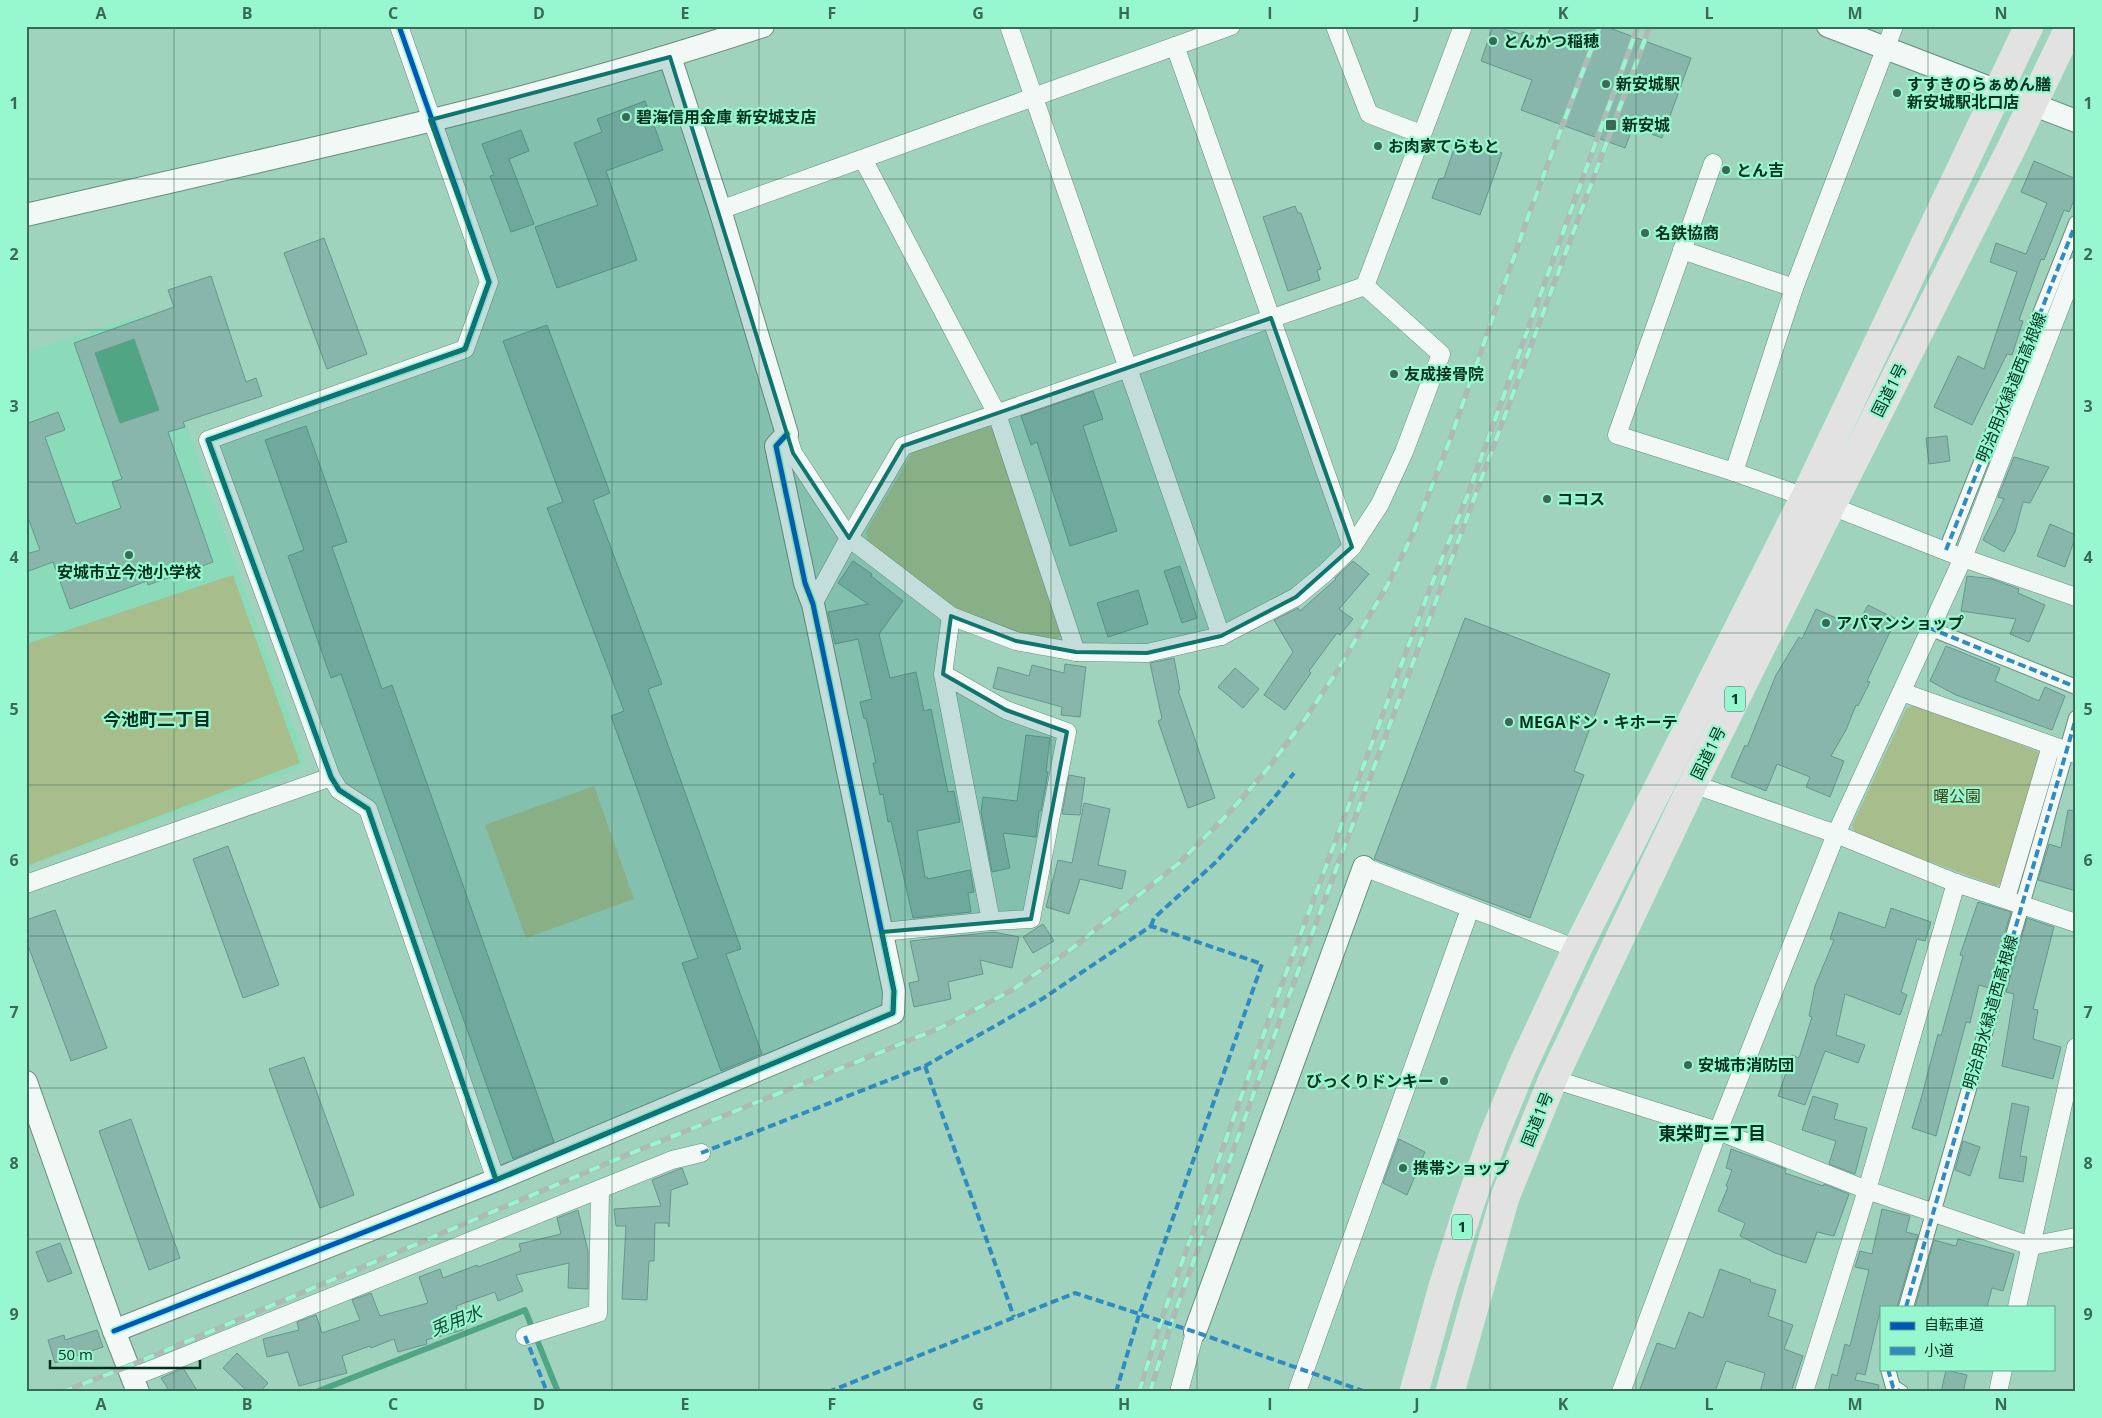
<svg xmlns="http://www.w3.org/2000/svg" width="2102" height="1418" font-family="'Open Sans','Noto Sans JP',sans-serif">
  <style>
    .built { fill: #8adbba }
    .green { fill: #a8bd8c }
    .water { fill: #50a585 }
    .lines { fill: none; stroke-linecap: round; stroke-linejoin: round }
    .stream { stroke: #50a585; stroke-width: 6 }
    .building { fill: #88b6aa; stroke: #64988c; fill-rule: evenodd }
    .pedestrian-casing { stroke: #688d7f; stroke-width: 16 }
    .minor-casing { stroke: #688d7f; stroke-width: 19 }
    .tertiary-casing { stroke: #688d7f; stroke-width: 24 }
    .trunk-casing { stroke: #d4ebe2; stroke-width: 29 }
    .pedestrian { stroke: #f1f8f5; stroke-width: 14 }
    .minor { stroke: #f1f8f5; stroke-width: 18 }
    .tertiary { stroke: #f1f8f5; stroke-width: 22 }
    .trunk { stroke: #e2e2e3; stroke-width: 28 }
    .rail-casing { stroke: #adbbb6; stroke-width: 5.5 }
    .rail { stroke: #97f7ce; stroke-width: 4; stroke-dasharray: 11; stroke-linecap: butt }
    .quiet { stroke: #308bc0; stroke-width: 4; stroke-dasharray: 8 4; stroke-linecap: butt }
    .cycleway-casing { stroke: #97f7ce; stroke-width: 8 }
    .cycleway { stroke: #0057b8; stroke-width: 5 }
    .marked { fill: #0f766e; fill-opacity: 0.2; stroke: #0f766e; stroke-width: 4; stroke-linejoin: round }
    .grid { fill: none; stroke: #3b6958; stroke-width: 1; stroke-opacity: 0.55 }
    .poi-dot { fill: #3b6958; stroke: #97f7ce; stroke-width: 2 }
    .labels { text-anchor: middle; stroke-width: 4.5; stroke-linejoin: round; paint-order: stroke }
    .shield { fill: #97f7ce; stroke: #306c55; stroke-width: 1 }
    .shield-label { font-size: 15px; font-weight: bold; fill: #043021 }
    .poi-label { font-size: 16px; font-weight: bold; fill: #043021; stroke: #97f7ce; text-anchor: start }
    .street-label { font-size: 16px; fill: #043021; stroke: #97f7ce }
    .park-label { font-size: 16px; fill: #454213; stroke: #97f7ce }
    .neighbourhood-label { font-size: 18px; font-weight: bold; fill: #043021; stroke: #97f7ce }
    .water-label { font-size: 18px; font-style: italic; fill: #164c38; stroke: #97f7ce }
    .neatline { fill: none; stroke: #3b6958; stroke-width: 2 }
    .grid-label { font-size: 16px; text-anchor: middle; font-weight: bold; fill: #3b6958 }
  </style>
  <rect width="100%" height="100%" fill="#a0d3be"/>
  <polygon class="built" points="146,313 305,759 300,769 26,867 26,352"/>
  <g class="green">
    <path d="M988 426 998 432 1065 633 1057 640C1030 635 1001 630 975 618 939 601 901 566 868 542L866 531 912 453Z"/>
    <polygon points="233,575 300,763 26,866 26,644"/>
    <polygon points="1915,705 2037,751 2043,758 2006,881 1996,886 1856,834 1852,826 1906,709"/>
    <polygon points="594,786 634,899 526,938 485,825"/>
  </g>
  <polygon class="water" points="134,339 159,410 120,423 95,353"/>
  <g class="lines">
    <polyline class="stream" points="316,1392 525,1310 558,1392"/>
  </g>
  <g class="building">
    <polygon points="1493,26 1521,34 1522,32 1545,41 1551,26 1604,26 1691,58 1662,138 1633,127 1625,148 1521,110 1532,80 1481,61"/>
    <polygon points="645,101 663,150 606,171 637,260 557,288 535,227 598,205 574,143 602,132 597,119"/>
    <polygon points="521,130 529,151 509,159 534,224 511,232 490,176 494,175 482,144"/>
    <polygon points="1457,140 1471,145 1471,142 1502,153 1480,215 1432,198 1439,179 1444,178"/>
    <polygon points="2034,161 2076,179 2076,195 2069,212 2064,210 2044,260 2041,259 2019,320 2023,321 2012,355 2007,354 1972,425 1934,407 1958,356 1984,369 2017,272 1990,262 1996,243 2026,254 2047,203 2021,192"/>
    <polygon points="1295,206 1298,213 1301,213 1321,269 1317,270 1320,280 1288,291 1263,217"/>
    <polygon points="324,238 367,354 327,369 284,253"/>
    <path d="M211 276 246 382 256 378 262 396 183 422 185 427 168 432 213 562 148 585 147 581 70 609 53 562 26 572V554L40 550 26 512V424L58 412 65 430 45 437 76 524 121 508 112 482 122 479 74 343 174 307 168 290ZM134 339 159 410 120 423 95 353Z"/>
    <polygon points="547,325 610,493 593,500 662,684 648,689 741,949 726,954 762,1054 721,1071 682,963 698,958 611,716 624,711 547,508 563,502 503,341"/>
    <polygon points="1093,391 1103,419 1083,426 1117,531 1070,546 1037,442 1031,445 1021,416"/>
    <polygon points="306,426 347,542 332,547 382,689 392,685 554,1142 513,1159 341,674 331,678 288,556 304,550 265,440"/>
    <polygon points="1947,436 1950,461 1929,464 1926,438"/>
    <polygon points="2014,457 2049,467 2030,503 2023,502 2015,532 2004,552 1983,540 2004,499 1998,497"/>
    <polygon points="2050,524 2076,535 2065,567 2037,556"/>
    <polygon points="853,561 872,574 871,576 903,601 879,634 890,678 916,672 924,711 931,709 948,792 954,791 960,822 917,831 925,877 927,877 928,879 970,870 974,892 968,893 971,912 913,918 891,821 888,822 883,794 880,795 873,763 876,763 866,718 864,719 860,702 872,699 858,639 835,644 828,612 868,604 838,583"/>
    <polygon points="1353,561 1369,574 1339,609 1353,619 1340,635 1337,633 1309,671 1311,673 1285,710 1264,695 1293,652 1274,620 1298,608 1300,611 1336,579 1335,578"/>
    <polygon points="1180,566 1197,618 1182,623 1164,571"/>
    <polygon points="1967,576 1992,579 2019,589 2018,593 2045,605 2029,642 2010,634 2016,619 1961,611"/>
    <polygon points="1138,590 1148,624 1108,637 1097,603"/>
    <polygon points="1868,605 1896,619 1867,681 1870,682 1858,706 1856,705 1846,730 1831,756 1844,761 1830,797 1806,787 1810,777 1777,764 1766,791 1731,777 1745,745 1747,747 1776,675 1799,637 1802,639 1816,609 1856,627"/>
    <polygon points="1465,618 1610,674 1574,771 1584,775 1530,918 1374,859"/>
    <polygon points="1946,646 2000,668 1995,681 2039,701 2045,687 2065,696 2052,730 1956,695 1930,681"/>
    <polygon points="1174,658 1180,690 1178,690 1215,798 1188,808 1158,721 1162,719 1150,663"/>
    <polygon points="1065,664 1086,667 1080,717 1061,715 1062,707 993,688 998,667 1029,676 1032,665 1064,673"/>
    <polygon points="1235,668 1259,689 1243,708 1218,687"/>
    <polygon points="1026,735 1050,738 1046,772 1048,772 1041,811 1039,811 1036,837 1003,833 1010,868 992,872 981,812 983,797 1017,801"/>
    <polygon points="1069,775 1085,778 1080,815 1062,814"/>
    <polygon points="1084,803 1110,809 1098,865 1126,871 1122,889 1080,879 1069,914 1046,907 1058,860 1072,863"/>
    <polygon points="2068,810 2076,811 2076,891 2038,880 2049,844 2061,848"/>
    <polygon points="228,846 279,985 243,998 193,859"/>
    <polygon points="1978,902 2011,912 1989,988 1979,985 1970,1023 1966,1022 1936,1136 1912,1128 1921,1099 1938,1034 1941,1036 1963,956 1960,955"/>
    <polygon points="1891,908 1931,922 1925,941 1917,939 1901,992 1907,995 1900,1015 1845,994 1836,1035 1865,1045 1858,1063 1825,1051 1805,1105 1778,1096 1792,1055 1799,1058 1812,1017 1809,1016 1815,986 1834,940 1830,939 1839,912 1885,928"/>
    <polygon points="55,910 107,1048 71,1061 26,940 26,920"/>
    <polygon points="2027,918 2054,927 2033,1009 2038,1010 2033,1039 2061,1047 2053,1079 2002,1066 2014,994 2006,992"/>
    <polygon points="1043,924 1054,941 1033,953 1023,937"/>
    <polygon points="994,932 1019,937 1012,968 980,960 983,974 948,982 951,999 914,1007 909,983 919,981 910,941"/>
    <polygon points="304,1057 354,1195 320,1208 269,1069"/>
    <polygon points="1813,1096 1838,1104 1834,1119 1867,1128 1855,1174 1829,1164 1836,1141 1802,1130"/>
    <polygon points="2012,1103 2029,1107 2020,1156 2027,1157 2023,1182 1999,1178"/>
    <polygon points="131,1119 180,1258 149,1270 99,1131"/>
    <polygon points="1399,1139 1425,1152 1407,1195 1383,1183"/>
    <polygon points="1963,1141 1980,1147 1970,1176 1955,1170"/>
    <polygon points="1731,1149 1786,1169 1785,1173 1823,1186 1824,1184 1849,1194 1834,1236 1817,1232 1806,1263 1775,1253 1740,1236 1745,1223 1718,1211 1728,1187 1726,1186 1732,1170 1726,1168"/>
    <polygon points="682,1168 688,1184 671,1190 669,1227 668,1223 655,1223 654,1261 649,1261 647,1300 622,1299 626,1226 616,1226 614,1209 661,1206 652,1180"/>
    <polygon points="1882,1209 1910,1216 1906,1232 1918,1235 1897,1307 1881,1307 1865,1375 1857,1373 1855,1380 1879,1385 1878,1392 1828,1392 1832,1374 1837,1376 1845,1344 1850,1346 1869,1270 1855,1267 1860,1251 1872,1254"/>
    <polygon points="578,1210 588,1251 588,1289 568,1288 569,1263 516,1275 523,1291 498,1301 495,1292 456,1306 463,1330 426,1340 427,1344 398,1352 394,1339 371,1348 370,1346 342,1356 347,1373 299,1386 288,1352 267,1357 263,1339 299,1330 297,1322 316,1315 322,1333 360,1320 352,1300 371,1293 380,1316 428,1303 419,1277 440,1269 443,1278 477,1265 478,1267 521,1251 519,1244 561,1234 557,1218"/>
    <polygon points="1958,1239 2014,1254 2003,1291 1992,1288 1987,1307 1915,1307 1934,1240 1956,1246"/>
    <polygon points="60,1243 72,1273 48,1282 36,1252"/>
    <polygon points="1720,1269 1751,1280 1750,1282 1776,1290 1768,1316 1793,1325 1784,1349 1803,1356 1791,1392 1760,1392 1765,1373 1726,1361 1715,1392 1639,1392 1657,1343 1675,1349 1689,1312 1703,1318"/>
    <polygon points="97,1330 103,1347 55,1363 48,1340 64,1335 65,1340"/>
    <polygon points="237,1353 268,1383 260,1392 248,1392 223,1368"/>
    <polygon points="183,1368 198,1392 170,1392 161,1378"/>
    <polygon points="1946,1370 1967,1375 1963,1392 1941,1392"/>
  </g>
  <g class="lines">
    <defs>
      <g id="pedestrian">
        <polyline points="1946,550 2076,223"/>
        <polyline points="1929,628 2076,687"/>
        <polyline points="1906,1307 2076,718"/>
        <polyline points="1888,1369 1893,1387 1901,1392"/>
      </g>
      <g id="minor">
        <polyline points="399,26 489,282 465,349 208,440 331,777 339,790 368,809 496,1180"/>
        <polyline points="1009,26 1221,636"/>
        <polyline points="1335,26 1369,114 1421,134"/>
        <polyline points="1175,46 1352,547"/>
        <polyline points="863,159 997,414 1076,652"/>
        <polyline points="1713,163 1617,435 1734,472 1805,497"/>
        <polyline points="720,210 1231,26"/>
        <polyline points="1682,250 1794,288"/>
        <polyline points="1365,286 1463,26"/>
        <polyline points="787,434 793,453 849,538 951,616 1016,641 1076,652 1147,653 1221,636 1296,597 1325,573 1352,547 1380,504 1404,452 1441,354 1365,286"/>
        <polyline points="1734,472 1794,288 1894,26"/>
        <polyline points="1831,506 1963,558 2076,597"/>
        <polyline points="813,604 849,538 903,446 1365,286"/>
        <polyline points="943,674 1006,710 1067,732 1031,919 991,921 943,674 951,616"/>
        <polyline points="1902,692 2076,754"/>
        <polyline points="1693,784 1836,834 1956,883 2076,923"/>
        <polyline points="1364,867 1577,949"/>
        <polyline points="26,884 331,777"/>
        <polyline points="2006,898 2051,746"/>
        <polyline points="882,932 991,921"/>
        <polyline points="1553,1079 1718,1131 1867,1190 2031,1246 2076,1237"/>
        <polyline points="2017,1307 2076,1047"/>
        <polyline points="525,1336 598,1313 600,1189"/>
        <polyline points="133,1377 672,1160 701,1153"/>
        <polyline points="1179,1392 1195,1332"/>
        <polyline points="1297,1392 1470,909"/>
        <polyline points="1621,1392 1718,1131 1836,834 1963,558 2076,266"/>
        <polyline points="1804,1392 1867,1190 1956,883"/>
        <polyline points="1998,1392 2003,1369"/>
      </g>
      <g id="tertiary">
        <polyline points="1828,26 2076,121"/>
        <path d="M26 215C273 157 523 106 763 26"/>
        <polyline points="26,1082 114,1331 138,1392"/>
        <polyline points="114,1331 496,1180 893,1013 894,991 813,604 805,583 776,446 787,434 720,210 670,57"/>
        <polyline points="1195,1332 1364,867"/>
      </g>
      <g id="trunk">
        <polyline points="1414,1392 1443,1287 1469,1206 1493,1137 1522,1067 1577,949 1805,497 2029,26"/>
        <polyline points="1450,1392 1505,1197 1553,1079 1693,784 1831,506 2011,149 2070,26"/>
      </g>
    </defs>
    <use href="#pedestrian" class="pedestrian-casing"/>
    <use href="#minor" class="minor-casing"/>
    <use href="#tertiary" class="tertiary-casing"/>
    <use href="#trunk" class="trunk-casing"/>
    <use href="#pedestrian" class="pedestrian"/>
    <use href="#minor" class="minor"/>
    <use href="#tertiary" class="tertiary"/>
    <use href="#trunk" class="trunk"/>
    <defs>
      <g id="rail">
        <polyline points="62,1392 129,1366 622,1157 940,1028 1012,990 1070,950 1179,863 1227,815 1265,772 1306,718 1339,668 1388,584 1412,536 1450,440 1529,214 1600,26"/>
        <polyline points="1139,1392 1161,1321 1273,1008 1427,596 1468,494 1638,26"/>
        <polyline points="1150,1392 1171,1324 1284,1009 1650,26"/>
      </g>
    </defs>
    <use href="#rail" class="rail-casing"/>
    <use href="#rail" class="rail"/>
    <g class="quiet">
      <polyline points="1946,550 2076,223"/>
      <polyline points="1929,628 2076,687"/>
      <polyline points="1151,926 1154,918 1216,862 1270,803 1294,773"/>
      <polyline points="925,1066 1014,1317"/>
      <polyline points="701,1153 925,1066 1042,999 1151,926 1262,964 1139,1315 1116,1392"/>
      <polyline points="1906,1307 2076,718"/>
      <polyline points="525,1336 547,1392"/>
      <polyline points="1888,1369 1893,1387 1901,1392"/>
      <polyline points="135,1392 137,1391"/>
      <polyline points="828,1392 1075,1293 1195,1332 1366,1392"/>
    </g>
    <defs>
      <g id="cycleway">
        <polyline points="399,26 489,282 465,349 208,440 331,777 339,790 368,809 496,1180"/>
        <polyline points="114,1331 496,1180 893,1013 894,991 813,604 805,583 776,446 787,434"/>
      </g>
    </defs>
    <use href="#cycleway" class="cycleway-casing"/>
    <use href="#cycleway" class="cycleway"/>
  </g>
  <path class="marked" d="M670 57 793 453 849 538 903 446 1271 318 1352 547 1296 597 1221 636 1147 653 1076 652 1016 641 951 616 943 674 1006 710 1067 732 1031 919 882 932 894 991 893 1013 496 1180 368 809 339 790 331 777 208 440 465 349 489 282 430 120Z"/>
  <path class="grid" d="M174 26V1392M320 26V1392M466 26V1392M612 26V1392M759 26V1392M905 26V1392M1051 26V1392M1197 26V1392M1343 26V1392M1490 26V1392M1636 26V1392M1782 26V1392M1928 26V1307M26 179H2076M26 330H2076M26 482H2076M26 633H2076M26 785H2076M26 936H2076M26 1088H2076M26 1239H2076M1928 1369V1392"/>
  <g class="poi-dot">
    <circle cx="1493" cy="41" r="5"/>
    <circle cx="1606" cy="84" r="5"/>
    <circle cx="1897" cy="93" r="5"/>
    <circle cx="626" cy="117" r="5"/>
    <rect x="1605" y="119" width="12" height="12" rx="2.5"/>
    <circle cx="1378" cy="146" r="5"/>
    <circle cx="1726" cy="170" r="5"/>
    <circle cx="1645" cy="233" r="5"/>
    <circle cx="1394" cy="374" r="5"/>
    <circle cx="1547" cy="499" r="5"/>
    <circle cx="129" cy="555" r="5"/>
    <circle cx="1826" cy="623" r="5"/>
    <circle cx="1509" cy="722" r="5"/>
    <circle cx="1688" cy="1065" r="5"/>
    <circle cx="1444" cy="1081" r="5"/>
    <circle cx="1403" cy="1168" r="5"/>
  </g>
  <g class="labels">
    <g class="shield">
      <rect x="1725" y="686.5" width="20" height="25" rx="4"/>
      <rect x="1452" y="1214.5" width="20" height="25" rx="4"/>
    </g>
    <g class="shield-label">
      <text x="1735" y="704">1</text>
      <text x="1462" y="1232">1</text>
    </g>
    <g class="poi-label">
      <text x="1503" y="47">とんかつ稲穂</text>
      <text x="1616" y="90">新安城駅</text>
      <text x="1907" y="90">すすきのらぁめん膳<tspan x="1907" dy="18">新安城駅北口店</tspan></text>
      <text x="636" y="123">碧海信用金庫 新安城支店</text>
      <text x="1622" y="131">新安城</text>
      <text x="1388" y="152">お肉家てらもと</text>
      <text x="1736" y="176">とん吉</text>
      <text x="1655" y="239">名鉄協商</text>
      <text x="1404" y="380">友成接骨院</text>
      <text x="1557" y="505">ココス</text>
      <text x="129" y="578" text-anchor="middle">安城市立今池小学校</text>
      <text x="1836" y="629">アパマンショップ</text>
      <text x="1519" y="728">MEGAドン・キホーテ</text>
      <text x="1698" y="1071">安城市消防団</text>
      <text x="1434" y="1087" text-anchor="end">びっくりドンキー</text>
      <text x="1413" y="1174">携帯ショップ</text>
    </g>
    <g class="street-label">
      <text transform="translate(2011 387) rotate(-68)" y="6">明治用水緑道西高根線</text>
      <text transform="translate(1889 390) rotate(-63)" y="6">国道1号</text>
      <text transform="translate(1708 753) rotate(-64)" y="6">国道1号</text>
      <text transform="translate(1990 1012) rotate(-74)" y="6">明治用水緑道西高根線</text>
      <text transform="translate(1537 1119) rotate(-68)" y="6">国道1号</text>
    </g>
    <g class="park-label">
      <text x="1957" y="802">曙公園</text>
    </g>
    <g class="neighbourhood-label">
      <text x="157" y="726">今池町二丁目</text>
      <text x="1712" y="1140">東栄町三丁目</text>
    </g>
    <g class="water-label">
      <text transform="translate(456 1321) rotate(-21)" y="6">兎用水</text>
    </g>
  </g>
  <rect width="2102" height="1418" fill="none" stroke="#97f7ce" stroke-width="55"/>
  <rect x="1880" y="1306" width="175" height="65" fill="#97f7ce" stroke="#5ca789"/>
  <rect x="1890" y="1322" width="25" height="8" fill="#0057b8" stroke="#5ca789"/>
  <text x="1924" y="1330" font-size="15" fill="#043021">自転車道</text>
  <rect x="1890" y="1347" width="25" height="8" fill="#308bc0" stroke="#5ca789"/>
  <text x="1924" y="1356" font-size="15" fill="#043021">小道</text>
  <path d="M50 1360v8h150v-8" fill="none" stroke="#043021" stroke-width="2.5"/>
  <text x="58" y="1360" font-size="15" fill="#043021" stroke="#97f7ce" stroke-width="4" paint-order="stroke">50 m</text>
  <rect x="28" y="28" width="2046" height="1362" class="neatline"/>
  <g class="grid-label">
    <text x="101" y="19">A</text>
    <text x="247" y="19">B</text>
    <text x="393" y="19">C</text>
    <text x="539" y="19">D</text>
    <text x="685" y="19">E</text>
    <text x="832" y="19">F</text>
    <text x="978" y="19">G</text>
    <text x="1124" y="19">H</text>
    <text x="1270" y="19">I</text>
    <text x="1417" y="19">J</text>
    <text x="1563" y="19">K</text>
    <text x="1709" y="19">L</text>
    <text x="1855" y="19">M</text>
    <text x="2001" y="19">N</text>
    <text x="14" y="109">1</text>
    <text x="2088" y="109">1</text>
    <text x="14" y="260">2</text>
    <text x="2088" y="260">2</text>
    <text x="14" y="412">3</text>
    <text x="2088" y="412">3</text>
    <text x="14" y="563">4</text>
    <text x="2088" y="563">4</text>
    <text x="14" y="715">5</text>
    <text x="2088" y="715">5</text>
    <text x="14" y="866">6</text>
    <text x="2088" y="866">6</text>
    <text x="14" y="1018">7</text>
    <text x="2088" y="1018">7</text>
    <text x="14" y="1169">8</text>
    <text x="2088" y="1169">8</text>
    <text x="14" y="1320">9</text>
    <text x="2088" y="1320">9</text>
    <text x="101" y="1410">A</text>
    <text x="247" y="1410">B</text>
    <text x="393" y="1410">C</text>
    <text x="539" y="1410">D</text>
    <text x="685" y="1410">E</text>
    <text x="832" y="1410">F</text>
    <text x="978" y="1410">G</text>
    <text x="1124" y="1410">H</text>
    <text x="1270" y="1410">I</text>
    <text x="1417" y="1410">J</text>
    <text x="1563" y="1410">K</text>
    <text x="1709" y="1410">L</text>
    <text x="1855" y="1410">M</text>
    <text x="2001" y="1410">N</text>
  </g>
</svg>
